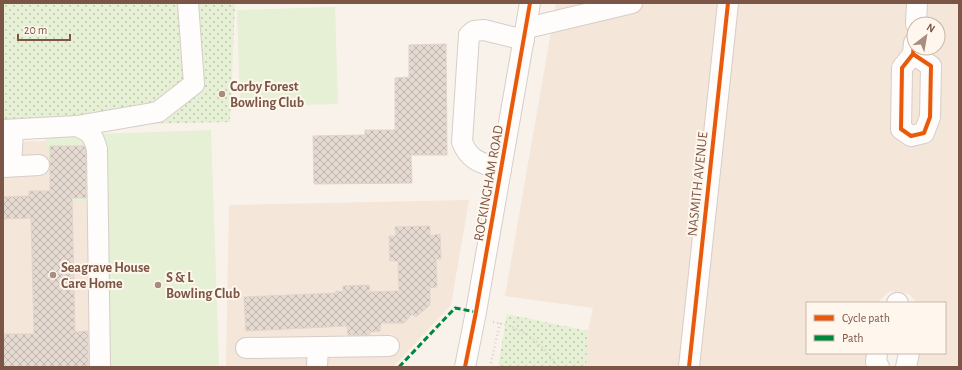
<svg xmlns="http://www.w3.org/2000/svg" width="962" height="370" font-family="'Alegreya Sans',sans-serif">
  <style>
    .residential { fill: #f4e6d9; fill-rule: evenodd }
    .green { fill: url(#green-dots) }
    .pitch { fill: #e5f0d4 }
    .building { fill: url(#building-cross-hatch); stroke: #e2d4cc }
    .lines { fill: none; stroke-linecap: round; stroke-linejoin: round }
    .minor-casing { stroke: #d7cdc8; stroke-width: 22 }
    .path { stroke: #dcd0cc; stroke-width: 2.5; stroke-dasharray: 1 3; stroke-linecap: butt }
    .minor { stroke: #fefdfc; stroke-width: 20 }
    .quiet { stroke: #00873e; stroke-width: 3; stroke-dasharray: 6 3; stroke-linecap: butt }
    .cycleway-casing { stroke: #fff7ed; stroke-width: 6 }
    .cycleway { stroke: #e8590c; stroke-width: 4 }
    .poi-dot { fill: #a78d80; stroke: #fff7ed; stroke-width: 1.5 }
    .labels { text-anchor: middle; stroke-width: 4; stroke-linejoin: round; paint-order: stroke }
    .poi-label { font-size: 14px; font-weight: bold; fill: #7b5647; stroke: #fff7ed; text-anchor: start }
    .street-label { font-size: 14px; fill: #7b5647; stroke: #fff7ed }
  </style>
  <defs>
    <pattern id="green-dots" width="8" height="8" patternUnits="userSpaceOnUse"><rect width="8" height="8" fill="#e5f0d4"/><path d="M2 2h.1M6 6h.1" fill="none" stroke="#bfc5ae" stroke-width="1.8" stroke-linecap="round"/></pattern>
    <pattern id="building-cross-hatch" width="8" height="8" patternUnits="userSpaceOnUse"><rect width="8" height="8" fill="#e5dad1"/><path d="M0 0l8 8M0 8l8-8" fill="none" stroke="#bfb4ab"/></pattern>
  </defs>
  <rect width="100%" height="100%" fill="#f8f2eb"/>
  <g class="residential">
    <path d="M556 3H959V367H917L919 353H945V303H917L909 294 890 291 877 303H807V353H869L867 367H586L588 331 593 308 505 296ZM914 24H938V48H914Z"/>
    <polygon points="46,141 88,195 89,367 3,367 3,142"/>
    <polygon points="469,200 451,305 393,367 226,367 229,205"/>
  </g>
  <g class="green">
    <polygon points="3,3 235,3 230,122 3,127"/>
    <polygon points="507,314 588,331 586,367 498,367"/>
  </g>
  <g class="pitch">
    <polygon points="335,7 338,104 240,107 237,10"/>
    <polygon points="211,130 219,367 103,367 95,202 58,200 44,136"/>
  </g>
  <g class="building">
    <polygon points="446,44 447,155 411,155 412,183 314,184 313,136 365,135 365,130 395,130 395,78 409,77 409,45"/>
    <polygon points="50,146 84,146 86,151 86,198 72,198 75,332 88,331 88,367 3,367 3,334 34,334 31,218 3,219 3,197 29,196 29,191 50,191"/>
    <polygon points="430,226 430,236 440,234 441,259 436,259 437,287 430,288 430,305 416,317 412,314 404,323 381,323 380,331 370,332 369,335 348,335 347,326 246,331 244,297 336,293 336,291 343,292 343,286 369,285 370,292 399,291 398,261 390,261 389,236 396,236 395,227"/>
  </g>
  <g class="lines">
    <defs>
      <g id="minor">
        <polyline points="916,24 917,3"/>
        <polyline points="527,28 632,3"/>
        <polyline points="913,54 931,66 930,117 924,133 911,136 901,129 902,68 913,54 914,43"/>
        <polyline points="77,126 158,112 194,84 188,3"/>
        <path d="M3 130 77 126C91 132 93 135 97 149L100 367"/>
        <polyline points="11,166 13,130"/>
        <polyline points="3,167 39,165"/>
        <path d="M501 170C483 163 470 162 462 142L469 35 474 31 484 30 524 40"/>
        <polyline points="897,303 898,303"/>
        <polyline points="246,348 389,346"/>
        <polyline points="877,353 876,362 879,367"/>
        <polyline points="317,367 318,347"/>
        <polyline points="465,367 476,312 530,3"/>
        <polyline points="689,367 728,3"/>
        <polyline points="906,367 909,353"/>
      </g>
    </defs>
    <use href="#minor" class="minor-casing"/>
    <g class="path">
      <path d="M493 322C523 327 542 342 557 367"/>
      <polyline points="490,367 500,323"/>
    </g>
    <use href="#minor" class="minor"/>
    <polyline class="quiet" points="399,367 455,308 476,312"/>
    <defs>
      <g id="cycleway">
        <polyline points="913,54 931,66 930,117 924,133 911,136 901,129 902,68 913,54 914,43"/>
        <polyline points="465,367 476,312 530,3"/>
        <polyline points="689,367 728,3"/>
      </g>
    </defs>
    <use href="#cycleway" class="cycleway-casing"/>
    <use href="#cycleway" class="cycleway"/>
  </g>
  <g class="poi-dot">
    <circle cx="222" cy="94" r="4"/>
    <circle cx="53" cy="275" r="4"/>
    <circle cx="158" cy="285" r="4"/>
  </g>
  <g class="labels">
    <g class="poi-label">
      <text x="230" y="91">Corby Forest<tspan x="230" dy="16">Bowling Club</tspan></text>
      <text x="61" y="272">Seagrave House<tspan x="61" dy="16">Care Home</tspan></text>
      <text x="166" y="282">S &amp; L<tspan x="166" dy="16">Bowling Club</tspan></text>
    </g>
    <g class="street-label">
      <text transform="translate(488 183) rotate(-80)" y="5">ROCKINGHAM ROAD</text>
      <text transform="translate(697 184) rotate(-84)" y="5">NASMITH AVENUE</text>
    </g>
  </g>
  <rect width="962" height="370" fill="none" stroke="#7b5647" stroke-width="8"/>
  <rect x="806" y="302" width="140" height="52" fill="#fff7ed" stroke="#cab7ab"/>
  <rect x="814" y="315" width="20" height="6" fill="#e8590c" stroke="#cab7ab"/>
  <text x="842" y="322" font-size="12" fill="#7b5647">Cycle path</text>
  <rect x="814" y="335" width="20" height="6" fill="#00873e" stroke="#cab7ab"/>
  <text x="842" y="342" font-size="12" fill="#7b5647">Path</text>
  <g transform="translate(926 36) rotate(31)"><circle r="19" fill="#fff7ed" stroke="#cab7ab"/>
  <path d="M0-3L7 15L0 10L-7 15Z" fill="#a78d80"/>
  <text y="-6" font-size="11" font-weight="bold" text-anchor="middle" fill="#7b5647">N</text>
  </g>
  <path d="M18 34v6h52v-6" fill="none" stroke="#7b5647" stroke-width="2"/>
  <text x="24" y="34" font-size="12" fill="#7b5647" stroke="#fff7ed" stroke-width="3" paint-order="stroke">20 m</text>
</svg>
